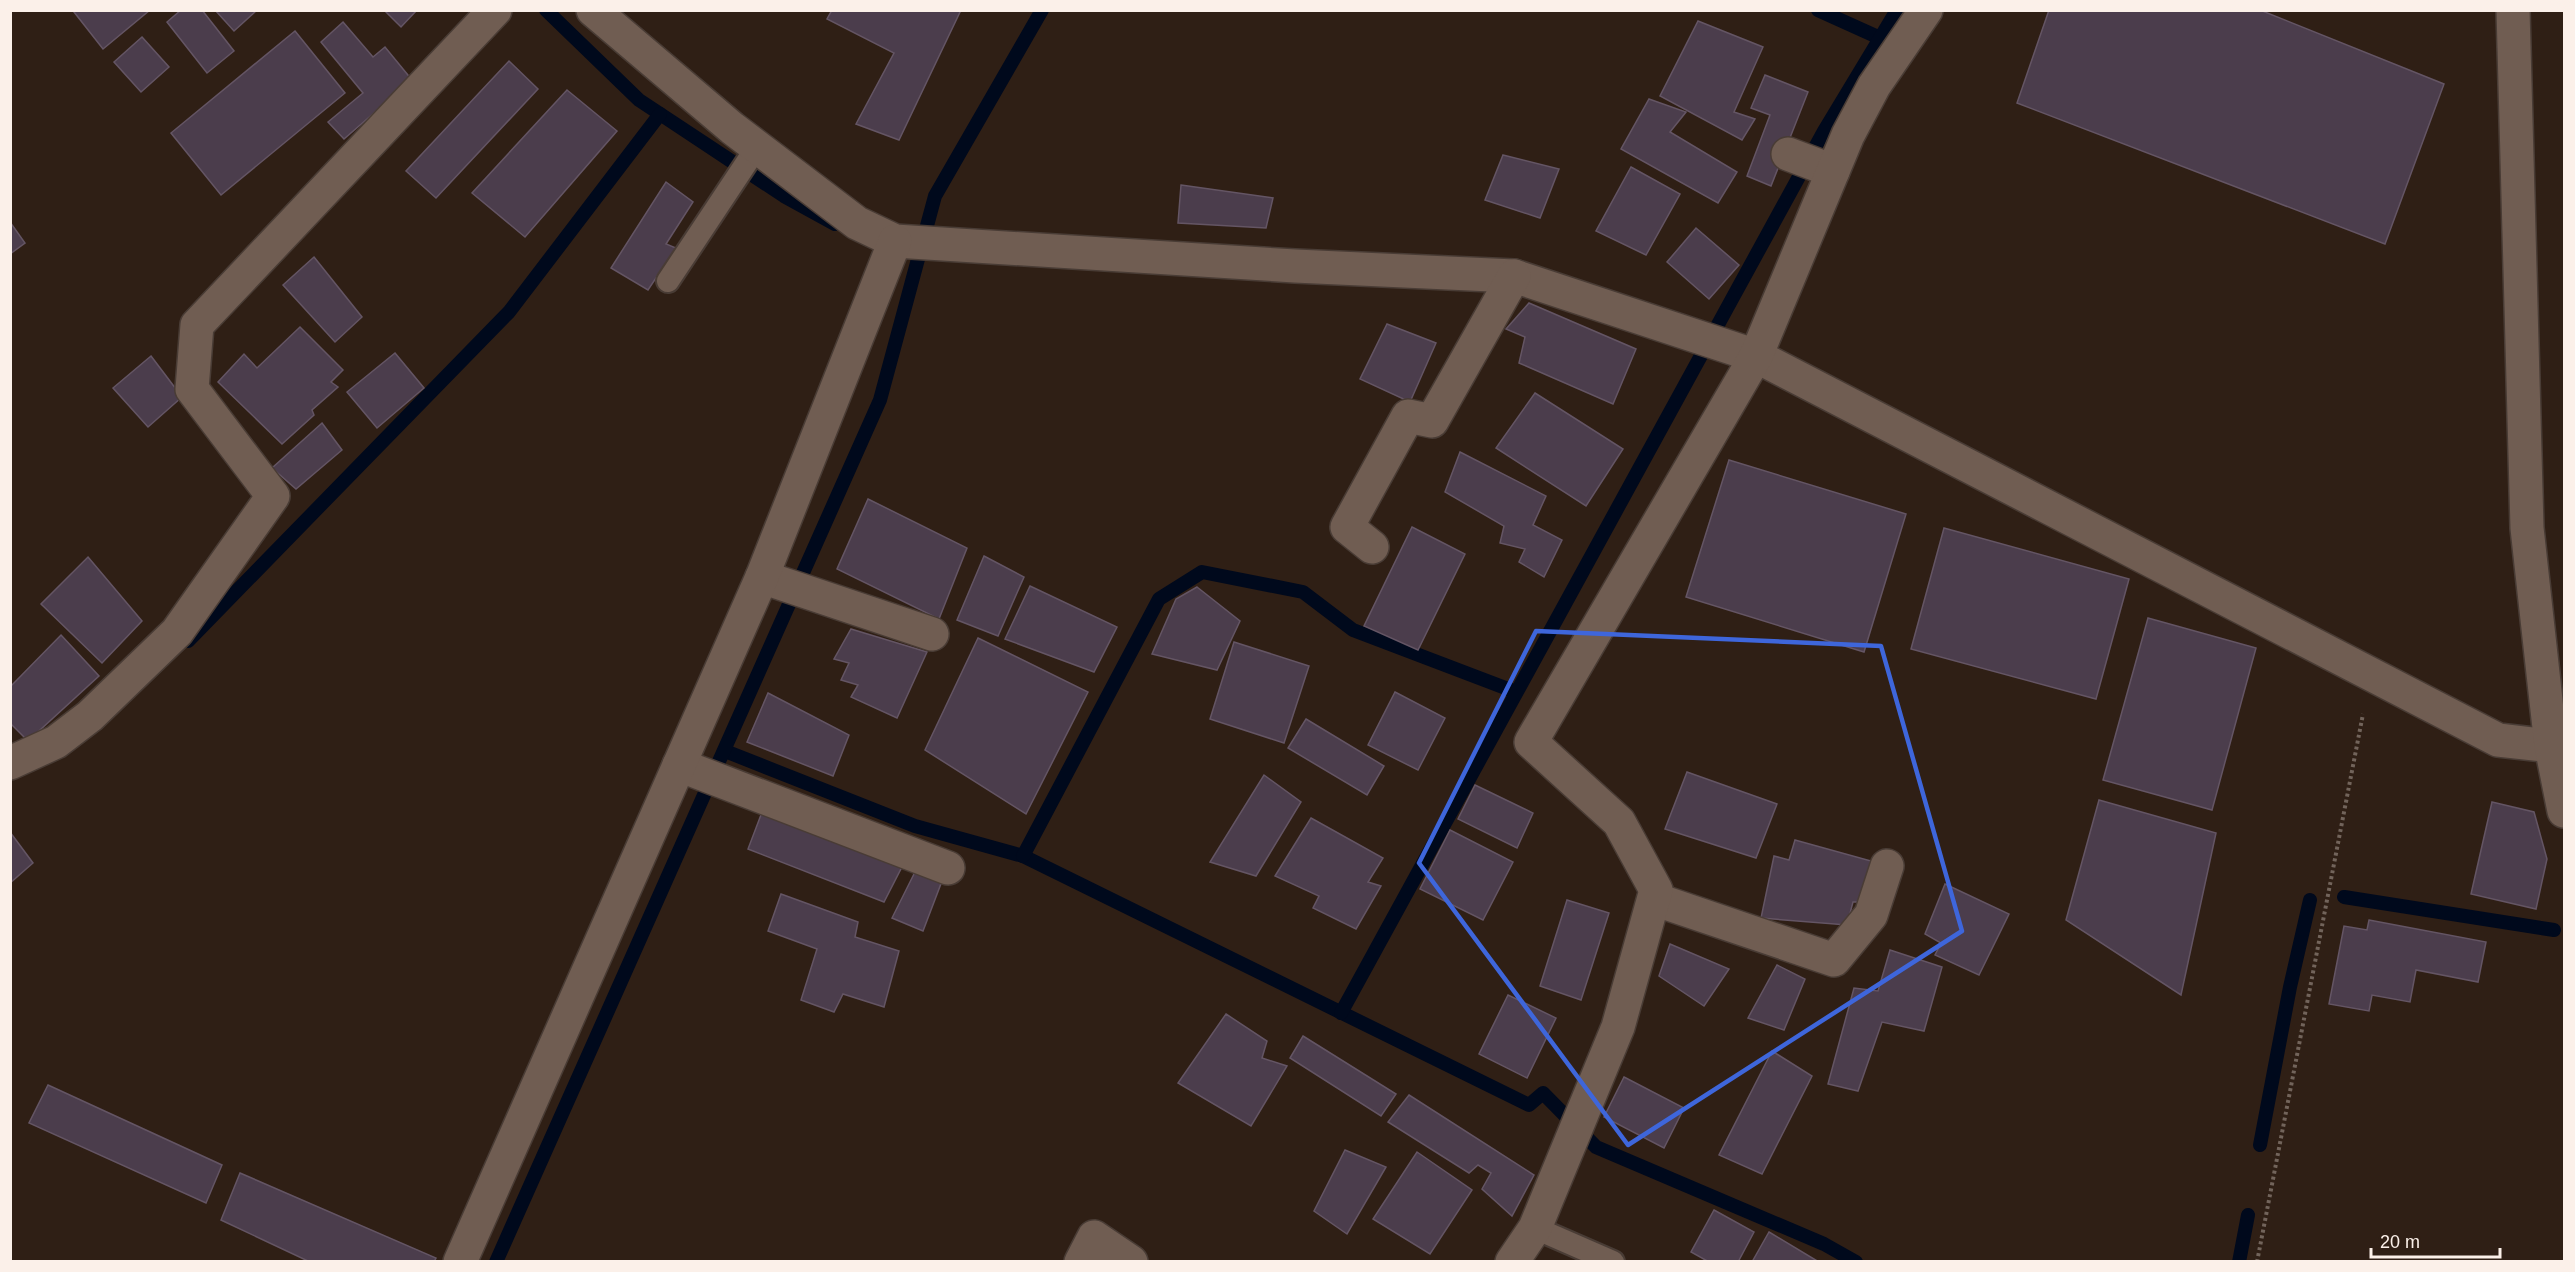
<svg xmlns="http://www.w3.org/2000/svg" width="2575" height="1272" font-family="Arial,sans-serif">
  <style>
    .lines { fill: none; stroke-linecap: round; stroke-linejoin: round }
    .stream { stroke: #00091c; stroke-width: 14 }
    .building { fill: #4b3d4c; stroke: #645564; stroke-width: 1.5 }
    .lane-casing { stroke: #493c35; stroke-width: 26 }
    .street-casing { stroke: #493c35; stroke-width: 36 }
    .path { stroke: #72645b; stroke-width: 4; stroke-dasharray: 3 3; stroke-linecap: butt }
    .lane { stroke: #705d52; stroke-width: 22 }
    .street { stroke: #705d52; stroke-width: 33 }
    .marked { fill: none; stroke: #3e66db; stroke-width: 4.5; stroke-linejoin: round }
  </style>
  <rect width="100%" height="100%" fill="#2f1f15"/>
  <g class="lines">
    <g class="stream">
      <polyline points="546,10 639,100 784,196 835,224"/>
      <polyline points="1818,10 1880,38"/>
      <polyline points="188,641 509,312 660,114"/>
      <polyline points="725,751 915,826 1023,856 1529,1105 1543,1093 1596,1147 1824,1244 1856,1262"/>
      <polyline points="1023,856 1159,599 1202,572 1303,592 1353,630 1516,692"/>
      <polyline points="2344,897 2554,930"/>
      <polyline points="1341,1013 1824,131 1897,10"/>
      <polyline points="2260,1145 2290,987 2310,900"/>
      <polyline points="496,1262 880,400 935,196 1042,10"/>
      <polyline points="2239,1262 2248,1215"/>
    </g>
  </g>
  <g class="building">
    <polygon points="76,10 150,10 103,49 74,12"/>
    <polygon points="181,10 202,10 234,51 207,73 167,22"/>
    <polygon points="215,10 257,10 234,31"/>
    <polygon points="384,10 417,10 401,27"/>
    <polygon points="832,10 961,10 899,140 856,124 894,53 827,19"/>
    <polygon points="2049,10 2260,10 2444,84 2385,244 2017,103"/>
    <polygon points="1698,21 1763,47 1734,112 1755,119 1742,140 1660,96"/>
    <polygon points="343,22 373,57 385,47 412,80 344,139 328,122 363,93 321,42"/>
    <polygon points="295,31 345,93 221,195 171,133"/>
    <polygon points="142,37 169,67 141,92 114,62"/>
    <polygon points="509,61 538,89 436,198 406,171"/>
    <polygon points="1765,75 1808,92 1771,186 1747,176 1770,115 1751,108"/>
    <polygon points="567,90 617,131 525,237 472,193"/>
    <polygon points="1649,99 1686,112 1670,132 1737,172 1718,203 1621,149"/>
    <polygon points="1503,155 1559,169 1540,218 1485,200"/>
    <polygon points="1631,167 1680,194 1646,255 1596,231"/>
    <polygon points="666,182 693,202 666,244 676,248 648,290 611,268"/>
    <polygon points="1181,185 1273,198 1266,228 1178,223"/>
    <polygon points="10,222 25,243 10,254"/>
    <polygon points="1696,228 1739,265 1709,299 1667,262"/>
    <polygon points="314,257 362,317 335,342 283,285"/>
    <polygon points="1529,303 1636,349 1613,404 1519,363 1525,337 1506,329"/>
    <polygon points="1387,324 1436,343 1410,402 1360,379"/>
    <polygon points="300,327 343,370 331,382 338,387 312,410 314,415 282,444 218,382 244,354 257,368"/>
    <polygon points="395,353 424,388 377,428 347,392"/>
    <polygon points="151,356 182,397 148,427 113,388"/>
    <polygon points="1535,393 1623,449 1586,506 1496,448"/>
    <polygon points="322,423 342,450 296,489 272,468"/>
    <polygon points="1460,452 1546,496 1533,525 1562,540 1544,577 1519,562 1525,549 1500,543 1504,526 1445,492"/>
    <polygon points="1729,460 1906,514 1864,652 1686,597"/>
    <polygon points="868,499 967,548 939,619 837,569"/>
    <polygon points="1412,527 1465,554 1418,650 1364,626"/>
    <polygon points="1944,528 2129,579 2096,699 1911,649"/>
    <polygon points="984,556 1024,577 998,636 957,620"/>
    <polygon points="88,557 142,621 102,663 41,604"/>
    <polygon points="1030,586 1117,627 1094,672 1005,639"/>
    <polygon points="1197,587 1240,621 1217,670 1152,654 1176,599"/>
    <polygon points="2148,618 2256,648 2212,810 2103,780"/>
    <polygon points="851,629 927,652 897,718 851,697 858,685 841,680 849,663 834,659"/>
    <polygon points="61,635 99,676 28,741 10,723 10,687"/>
    <polygon points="978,638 1088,692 1026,814 925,750"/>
    <polygon points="1234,642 1309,666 1284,743 1210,719"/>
    <polygon points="1395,692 1445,718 1418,770 1368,745"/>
    <polygon points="768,693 849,735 833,776 747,742"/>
    <polygon points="1306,719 1384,766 1367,795 1288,748"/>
    <polygon points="1687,772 1777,804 1756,858 1665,829"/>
    <polygon points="1264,775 1301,802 1256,876 1210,862"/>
    <polygon points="1475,785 1533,813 1517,848 1458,819"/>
    <polygon points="770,791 906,859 884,902 748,849"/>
    <polygon points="2099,800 2216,833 2181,995 2066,920"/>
    <polygon points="2492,802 2534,812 2547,859 2536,909 2471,894"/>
    <polygon points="1311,818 1383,858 1368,882 1381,886 1356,929 1313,908 1319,896 1275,876"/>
    <polygon points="1450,830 1513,862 1483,920 1420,889"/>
    <polygon points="10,832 33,863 10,883"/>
    <polygon points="1795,840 1871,861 1862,902 1853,902 1847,925 1761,918 1774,856 1789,860"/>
    <polygon points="917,868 942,881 923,931 892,918"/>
    <polygon points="1945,884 2009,914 1979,975 1935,955 1941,943 1925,934"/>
    <polygon points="781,894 858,922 855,937 899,951 884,1007 843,994 834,1012 801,1000 817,949 768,931"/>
    <polygon points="1567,900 1609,913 1581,1000 1540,986"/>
    <polygon points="2369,920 2486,942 2478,982 2416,970 2410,1002 2372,995 2369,1011 2329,1004 2344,926 2367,930"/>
    <polygon points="1670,944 1729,969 1704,1006 1659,976"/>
    <polygon points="1890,950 1942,967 1924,1031 1882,1022 1858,1091 1828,1084 1854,988 1878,991"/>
    <polygon points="1777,965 1805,979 1784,1030 1748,1018"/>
    <polygon points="1508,995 1556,1018 1527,1078 1479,1054"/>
    <polygon points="1226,1014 1267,1041 1262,1058 1287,1066 1251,1126 1178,1083"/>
    <polygon points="1303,1036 1396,1094 1381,1116 1290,1058"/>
    <polygon points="1772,1051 1812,1076 1762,1174 1719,1155"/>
    <polygon points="1624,1077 1684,1108 1664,1148 1604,1117"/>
    <polygon points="48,1085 222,1165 206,1203 29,1123"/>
    <polygon points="1409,1095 1534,1175 1512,1216 1482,1189 1491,1173 1478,1165 1469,1173 1388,1122"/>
    <polygon points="1345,1150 1386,1167 1347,1234 1314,1211"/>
    <polygon points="1417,1152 1472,1190 1430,1254 1373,1219"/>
    <polygon points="240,1173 436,1258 434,1262 310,1262 221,1220"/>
    <polygon points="1714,1210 1754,1232 1738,1262 1709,1262 1691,1252"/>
    <polygon points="1769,1232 1819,1262 1752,1262"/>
  </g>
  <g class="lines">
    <defs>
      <g id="lane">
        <polyline points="668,281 757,147"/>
        <polyline points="1535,1228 1613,1262"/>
      </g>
      <g id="street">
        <polyline points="593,10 732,128 857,223 895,241 1295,266 1514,276 1756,356 2498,740 2551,746"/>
        <polyline points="2513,10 2527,528 2551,746 2564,811"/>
        <polyline points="1788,154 1833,171"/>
        <polyline points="1372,547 1347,527 1408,416 1432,421 1514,276"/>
        <polyline points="762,577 932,634"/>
        <polyline points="10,763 56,742 90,716 177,632 273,496 192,389 197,325 495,10"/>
        <polyline points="679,765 948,868"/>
        <polyline points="1654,899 1834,960 1871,915 1887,866"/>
        <polyline points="460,1262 762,577 895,241"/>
        <polyline points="1081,1262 1094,1237 1131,1262"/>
        <polyline points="1512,1262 1535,1228 1618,1027 1656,890 1619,822 1531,742 1756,356 1848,135 1874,86 1926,10"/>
      </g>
    </defs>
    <use href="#lane" class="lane-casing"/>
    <use href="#street" class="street-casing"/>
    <polyline class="path" points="2257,1262 2363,714"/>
    <use href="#lane" class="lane"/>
    <use href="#street" class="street"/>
  </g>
  <path class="marked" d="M1536 631 1881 646 1962 931 1628 1145 1419 863Z"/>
  <rect width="2575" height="1272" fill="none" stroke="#fbf0e9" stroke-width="24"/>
  <path d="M2371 1248v9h129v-9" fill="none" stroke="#fbf0e9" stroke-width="3"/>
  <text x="2380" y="1248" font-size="18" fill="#fbf0e9" stroke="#2f1f15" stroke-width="4.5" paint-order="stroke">20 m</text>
</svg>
